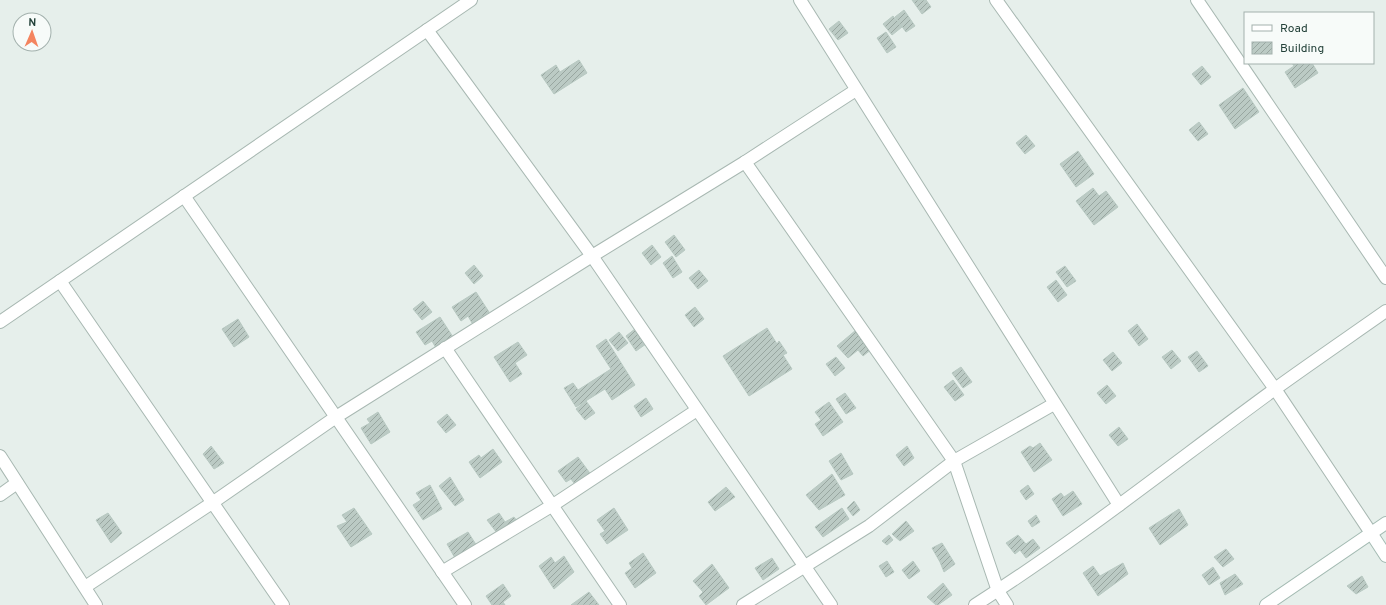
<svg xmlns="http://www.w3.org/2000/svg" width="1386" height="605" font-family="Overpass,sans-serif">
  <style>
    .building { fill: url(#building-hatch); stroke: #b8c9c2 }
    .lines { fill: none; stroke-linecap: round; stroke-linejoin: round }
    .street-casing { stroke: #a8b8b2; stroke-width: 14 }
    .secondary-casing { stroke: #a4bbb3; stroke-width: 14 }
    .street { stroke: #fff; stroke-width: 12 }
    .secondary { stroke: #fff; stroke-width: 12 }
  </style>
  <defs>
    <pattern id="building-hatch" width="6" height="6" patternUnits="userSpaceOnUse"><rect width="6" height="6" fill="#bbcac4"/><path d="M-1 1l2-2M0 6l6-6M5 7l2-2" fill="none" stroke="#98a6a0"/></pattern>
  </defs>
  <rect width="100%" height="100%" fill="#e6efeb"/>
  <g class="building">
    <polygon points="912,0 926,0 931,7 922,14"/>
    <polygon points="904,10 915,26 906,32 895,17"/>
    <polygon points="893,16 902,27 892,35 883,24"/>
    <polygon points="839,21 848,33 838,40 829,29"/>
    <polygon points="886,32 896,47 887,53 877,38"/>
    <polygon points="579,60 587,73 554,94 541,75 556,65 560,72"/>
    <polygon points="1292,63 1312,63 1318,73 1295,88 1285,72 1294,66"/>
    <polygon points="1202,66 1211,77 1201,85 1192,74"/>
    <polygon points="1243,88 1259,112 1235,129 1219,105"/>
    <polygon points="1199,122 1208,134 1198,141 1189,130"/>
    <polygon points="1026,135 1035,146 1025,154 1016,143"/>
    <polygon points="1078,151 1094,174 1076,187 1060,164"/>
    <polygon points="1093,188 1099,196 1106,191 1118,207 1094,225 1076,201"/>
    <polygon points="674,235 685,250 676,257 665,242"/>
    <polygon points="652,245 661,257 651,265 642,253"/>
    <polygon points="672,256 682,272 673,278 663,263"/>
    <polygon points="474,265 483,276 474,284 465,273"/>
    <polygon points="1065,266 1076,281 1067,287 1056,272"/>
    <polygon points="699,270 708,281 698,289 689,278"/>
    <polygon points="1056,280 1067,295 1058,302 1047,287"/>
    <polygon points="476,292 489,312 472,323 468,316 461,321 452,307"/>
    <polygon points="423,301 432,312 422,320 413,309"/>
    <polygon points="695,307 704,319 694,327 685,315"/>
    <polygon points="440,317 453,337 436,348 432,341 425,345 416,332"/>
    <polygon points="238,319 249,337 234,347 222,329"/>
    <polygon points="1137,324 1148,339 1139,346 1128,331"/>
    <polygon points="767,328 777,344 779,341 787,353 783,355 792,369 749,396 723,356"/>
    <polygon points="635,329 646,344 636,351 626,336"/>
    <polygon points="856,330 872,349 863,356 858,350 848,358 837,346"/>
    <polygon points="619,332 628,343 618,351 609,340"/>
    <polygon points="606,339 635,385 612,400 605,389 576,407 564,388 573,383 578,390 611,369 596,346"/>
    <polygon points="518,342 527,355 515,363 522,374 510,382 494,357"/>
    <polygon points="1172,350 1181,361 1171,369 1162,357"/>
    <polygon points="1197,351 1208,366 1199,372 1188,357"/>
    <polygon points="1113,352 1122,363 1112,371 1103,360"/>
    <polygon points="836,357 845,368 835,376 826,364"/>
    <polygon points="961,367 972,382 963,388 952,373"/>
    <polygon points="953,380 964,395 955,401 944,387"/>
    <polygon points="1107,385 1116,396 1106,404 1097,393"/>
    <polygon points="845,393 856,408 846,414 836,399"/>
    <polygon points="646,398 653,409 641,417 634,406"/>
    <polygon points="586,401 595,413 585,420 576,409"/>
    <polygon points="829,402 843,422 823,436 815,424 821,420 815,412"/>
    <polygon points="378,412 390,432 371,444 361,428 370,423 367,419"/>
    <polygon points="447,414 456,425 446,433 437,422"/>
    <polygon points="1119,427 1128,439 1118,446 1109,435"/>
    <polygon points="1040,443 1052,460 1034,472 1021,452 1030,446 1033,448"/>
    <polygon points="211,446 224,463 214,469 203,454"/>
    <polygon points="907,446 914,458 904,466 896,455"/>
    <polygon points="493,449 502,462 480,478 469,462 479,455 481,458"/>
    <polygon points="841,453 853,474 841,480 829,461"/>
    <polygon points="578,457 592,476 577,487 571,479 566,482 558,471"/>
    <polygon points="832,474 845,495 819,510 806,495"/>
    <polygon points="450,477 464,500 455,506 439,486"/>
    <polygon points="430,485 442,509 423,520 413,505 421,500 416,493"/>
    <polygon points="1028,485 1034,494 1026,500 1020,491"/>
    <polygon points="726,487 735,497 715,511 708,502"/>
    <polygon points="1073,491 1082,504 1063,516 1052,499 1061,493 1064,497"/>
    <polygon points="854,501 860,510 853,516 847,508"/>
    <polygon points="354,508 372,534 351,547 337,526 347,522 342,515"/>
    <polygon points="614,508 628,530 607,544 600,534 605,531 597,520"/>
    <polygon points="842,508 849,519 823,537 815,527"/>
    <polygon points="1179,509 1188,525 1160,545 1149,528"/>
    <polygon points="108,513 122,533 111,543 96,520"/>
    <polygon points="499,513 505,522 514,517 523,529 497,533 487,520"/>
    <polygon points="1036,515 1040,522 1032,527 1028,521"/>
    <polygon points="906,521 914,531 900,541 892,534"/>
    <polygon points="468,532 482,554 455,558 447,544"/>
    <polygon points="889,535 893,540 887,545 882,541"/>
    <polygon points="1018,535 1026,544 1033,539 1040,548 1026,558 1020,550 1015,554 1006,543"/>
    <polygon points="942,543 955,564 944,572 940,562 932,548"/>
    <polygon points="1226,549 1234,559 1223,567 1214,557"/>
    <polygon points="643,553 656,573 635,588 625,573 632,568 629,563"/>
    <polygon points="564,556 574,572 554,589 539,566 551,557 555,563"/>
    <polygon points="772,558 779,569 763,580 755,568"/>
    <polygon points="887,561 894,572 886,577 879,566"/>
    <polygon points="913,561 920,571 909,579 902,570"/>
    <polygon points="1123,563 1128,574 1098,596 1083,573 1093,566 1100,576"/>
    <polygon points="712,564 729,588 706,605 699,596 703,592 693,581"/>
    <polygon points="1213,567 1220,578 1209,585 1202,575"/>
    <polygon points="1235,574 1243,584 1225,595 1220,583"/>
    <polygon points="1362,576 1368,587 1356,594 1347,586"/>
    <polygon points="943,583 952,595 938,605 936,605 927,597"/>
    <polygon points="503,584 511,596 503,602 505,605 492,605 486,596"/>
    <polygon points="589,592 599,605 571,605"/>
  </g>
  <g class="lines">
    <defs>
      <g id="street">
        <polyline points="800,0 1119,505"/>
        <polyline points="996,0 1275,389 1371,533"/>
        <polyline points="1197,0 1386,278"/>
        <polyline points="427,30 592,256 831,605"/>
        <polyline points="745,162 954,461 998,591 1007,605"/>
        <polyline points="184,196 465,605"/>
        <polyline points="60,281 283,605"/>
        <polyline points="0,322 471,0"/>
        <polyline points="445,348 620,605"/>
        <polyline points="0,456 96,605"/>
        <polyline points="0,495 17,483"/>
        <polyline points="442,572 553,505 697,410"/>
        <polyline points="85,587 212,503 336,417 592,256 745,162 856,90"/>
        <polyline points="743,605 869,526 954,461 1054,404"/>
        <path d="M975 605C1079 539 1175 462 1275 389 1311 363 1349 337 1386 311"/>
      </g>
      <g id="secondary">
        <polyline points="1371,533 1386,556"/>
        <polyline points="1266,605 1386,523"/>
      </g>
    </defs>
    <use href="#street" class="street-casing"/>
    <use href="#secondary" class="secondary-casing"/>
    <use href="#street" class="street"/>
    <use href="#secondary" class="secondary"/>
  </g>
  <rect x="1244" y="12" width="130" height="52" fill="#f7fbf9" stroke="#a3b1ad"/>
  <rect x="1252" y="25" width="20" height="6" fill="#ffffff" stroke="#a3b1ad"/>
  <text x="1280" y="32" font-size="12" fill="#24423a">Road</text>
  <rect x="1252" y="42" width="20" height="12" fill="url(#building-hatch)" stroke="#a3b1ad"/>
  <text x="1280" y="52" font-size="12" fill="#24423a">Building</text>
  <g transform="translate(32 32) rotate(2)"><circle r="19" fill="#f7fbf9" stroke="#a3b1ad"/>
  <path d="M0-3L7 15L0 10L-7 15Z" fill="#f4845f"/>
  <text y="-6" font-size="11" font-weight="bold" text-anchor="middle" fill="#24423a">N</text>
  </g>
</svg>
